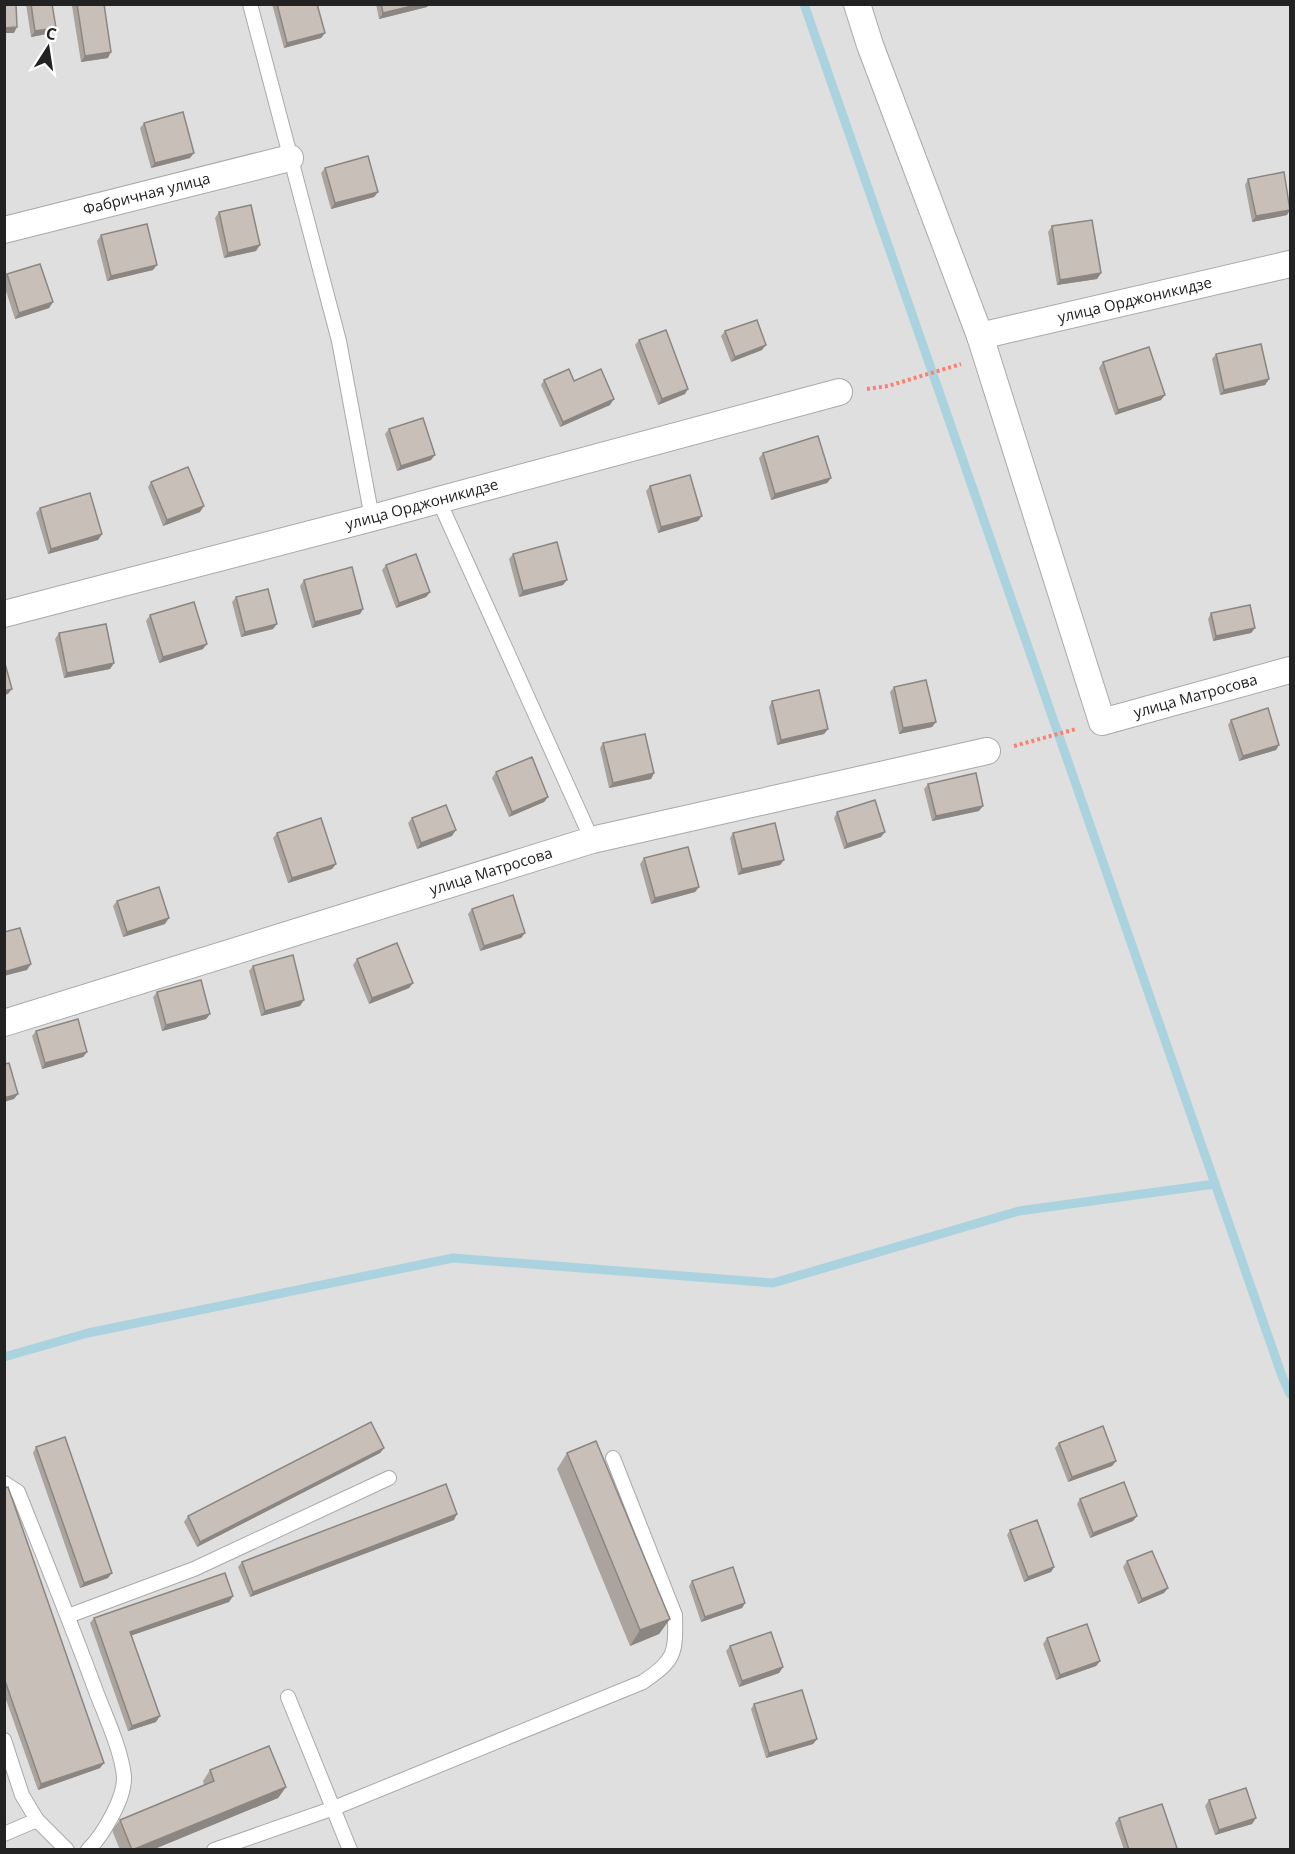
<svg xmlns="http://www.w3.org/2000/svg" width="1295" height="1854" font-family="'Open Sans',sans-serif">
  <style>
    .residential { fill: #e0dfdf }
    .lines { fill: none; stroke-linecap: round; stroke-linejoin: round }
    .stream { stroke: #aad3df; stroke-width: 9 }
    .lane-casing { stroke: #a9a9a9; stroke-width: 16 }
    .street-casing { stroke: #a9a9a9; stroke-width: 28 }
    .path { stroke: #fa8072; stroke-width: 4; stroke-dasharray: 3 3; stroke-linecap: butt }
    .lane { stroke: #fff; stroke-width: 14 }
    .street { stroke: #fff; stroke-width: 26 }
    .wall { fill: #aba49e }
    .shaded-wall { fill: #8b8681 }
    .building { fill: #c7bfb8; stroke: #8b8681; stroke-width: 1.5 }
    .labels { text-anchor: middle; stroke-width: 6; stroke-linejoin: round; paint-order: stroke }
    .street-label { font-size: 15px; fill: #222; stroke: #fff }
  </style>
  <rect width="100%" height="100%" fill="#f2efe9"/>
  <rect class="residential" x="5" y="5" width="1285" height="1844"/>
  <g class="lines">
    <g class="stream">
      <polyline points="804,4 1282,1376 1290,1394"/>
      <polyline points="4,1357 88,1333 453,1258 773,1283 1019,1211 1215,1184"/>
    </g>
    <defs>
      <g id="lane">
        <polyline points="250,4 339,341 372,518"/>
        <polyline points="439,501 592,840"/>
        <path d="M4 1483 18 1492C45 1559 72 1626 97 1694 106 1717 122 1752 124 1777 125 1798 103 1835 88 1850"/>
        <polyline points="68,1616 194,1569 389,1478"/>
        <polyline points="288,1697 350,1850"/>
        <polyline points="4,1740 22,1795 37,1820 67,1850"/>
        <polyline points="4,1834 37,1820"/>
        <path d="M214 1850 334 1808 643 1682C675 1660 676 1654 675 1615L613 1458"/>
      </g>
      <g id="street">
        <path id="s1" d="M857 4 870 45 980 336 1102 722 1290 670"/>
        <path id="s2" d="M4 230 290 158"/>
        <path id="s3" d="M980 336 1290 264"/>
        <path id="s4" d="M4 614 372 518 839 392"/>
        <path id="s5" d="M4 1023 592 840 987 751"/>
      </g>
    </defs>
    <use href="#lane" class="lane-casing"/>
    <use href="#street" class="street-casing"/>
    <g class="path">
      <polyline points="867,389 888,386 961,364"/>
      <polyline points="1014,746 1076,729"/>
    </g>
    <use href="#lane" class="lane"/>
    <use href="#street" class="street"/>
  </g>
  <g class="wall">
    <polygon points="26,4 52,4 56,28 52,33 31,37"/>
    <polygon points="73,4 104,4 108,58 81,62 72,6"/>
    <polygon points="272,4 317,4 325,33 321,38 284,48"/>
    <polygon points="376,4 429,4 427,7 379,19"/>
    <polygon points="144,123 190,158 151,168 140,128"/>
    <polygon points="325,168 378,192 374,197 331,209 321,173"/>
    <polygon points="1248,179 1287,215 1252,222 1245,185"/>
    <polygon points="219,212 256,251 224,258 215,218"/>
    <polygon points="1052,226 1101,273 1097,279 1057,285 1048,232"/>
    <polygon points="101,235 153,270 107,281 97,241"/>
    <polygon points="7,274 53,302 49,308 15,319 4,285 4,277"/>
    <polygon points="725,331 762,350 731,362 721,336"/>
    <polygon points="639,340 685,394 658,405 635,345"/>
    <polygon points="1216,354 1269,379 1265,385 1220,395 1212,359"/>
    <polygon points="1103,362 1161,400 1115,415 1099,368"/>
    <polygon points="544,380 574,381 610,405 560,427 541,385"/>
    <polygon points="389,429 431,460 397,471 385,434"/>
    <polygon points="763,453 831,478 827,483 771,500 759,458"/>
    <polygon points="151,482 200,512 163,526 148,487"/>
    <polygon points="650,486 698,521 658,533 646,491"/>
    <polygon points="40,508 102,534 98,540 48,554 36,513"/>
    <polygon points="513,554 563,585 519,597 509,559"/>
    <polygon points="386,565 430,592 426,597 396,608 382,570"/>
    <polygon points="304,580 363,609 360,614 312,628 300,586"/>
    <polygon points="236,597 273,629 241,637 232,602"/>
    <polygon points="1211,613 1255,628 1251,633 1213,641 1208,619"/>
    <polygon points="150,615 203,649 159,663 146,621"/>
    <polygon points="59,633 114,663 110,669 64,678 55,639"/>
    <polygon points="894,687 936,722 932,727 899,734 890,692"/>
    <polygon points="772,701 828,729 824,734 777,745 769,707"/>
    <polygon points="1231,720 1279,745 1276,750 1239,761 1228,725"/>
    <polygon points="603,743 654,773 651,779 609,788 600,748"/>
    <polygon points="496,772 548,797 544,802 509,817 492,778"/>
    <polygon points="928,784 979,811 932,821 924,789"/>
    <polygon points="837,812 881,837 844,849 834,818"/>
    <polygon points="412,818 452,836 417,849 408,823"/>
    <polygon points="277,833 336,864 332,869 288,883 273,838"/>
    <polygon points="733,833 784,860 780,865 738,875 730,838"/>
    <polygon points="644,858 699,887 695,892 651,904 640,864"/>
    <polygon points="117,901 165,924 123,937 113,906"/>
    <polygon points="472,909 525,933 521,938 480,951 468,914"/>
    <polygon points="357,959 413,983 409,988 369,1004 353,965"/>
    <polygon points="253,966 300,1006 261,1016 249,971"/>
    <polygon points="157,992 210,1014 206,1019 162,1031 153,997"/>
    <polygon points="36,1031 87,1052 83,1057 42,1069 32,1036"/>
    <polygon points="1059,1443 1116,1461 1112,1466 1068,1482 1055,1448"/>
    <polygon points="36,1447 108,1578 80,1588 33,1453"/>
    <polygon points="384,1448 380,1453 197,1547 184,1522 188,1516"/>
    <polygon points="567,1453 670,1619 659,1634 630,1646 557,1469"/>
    <polygon points="4,1488 100,1768 38,1790 4,1694"/>
    <polygon points="1080,1499 1133,1521 1090,1538 1077,1504"/>
    <polygon points="454,1520 250,1597 238,1567 242,1562"/>
    <polygon points="1010,1530 1054,1567 1051,1572 1024,1582 1007,1535"/>
    <polygon points="1127,1561 1164,1593 1138,1604 1123,1567"/>
    <polygon points="692,1581 745,1603 742,1608 701,1622 689,1586"/>
    <polygon points="233,1596 229,1602 132,1635 156,1722 128,1731 90,1623 94,1618"/>
    <polygon points="1047,1638 1100,1661 1096,1666 1056,1680 1043,1644"/>
    <polygon points="730,1646 783,1667 779,1673 739,1687 726,1651"/>
    <polygon points="754,1704 817,1739 813,1744 766,1758 751,1709"/>
    <polygon points="210,1770 286,1787 278,1798 152,1850 120,1850 112,1830 120,1820 204,1785 203,1781"/>
    <polygon points="1209,1800 1256,1818 1252,1824 1215,1835 1205,1806"/>
    <polygon points="1119,1818 1176,1850 1124,1850 1115,1823"/>
  </g>
  <g class="shaded-wall">
    <polygon points="420,4 429,4 427,7 379,19 383,13"/>
    <polygon points="17,27 14,33 4,33 4,28"/>
    <polygon points="56,28 52,33 31,37 35,31"/>
    <polygon points="325,33 321,38 284,48 287,43"/>
    <polygon points="111,52 108,58 81,62 85,56"/>
    <polygon points="194,153 190,158 151,168 155,163"/>
    <polygon points="378,192 374,197 331,209 335,203"/>
    <polygon points="1290,210 1287,215 1252,222 1256,216"/>
    <polygon points="260,245 256,251 224,258 228,253"/>
    <polygon points="157,265 153,270 107,281 111,276"/>
    <polygon points="1101,273 1097,279 1057,285 1060,280"/>
    <polygon points="53,302 49,308 15,319 19,313"/>
    <polygon points="766,345 762,350 731,362 735,357"/>
    <polygon points="1269,379 1265,385 1220,395 1224,390"/>
    <polygon points="688,389 685,394 658,405 662,399"/>
    <polygon points="1165,395 1161,400 1115,415 1118,410"/>
    <polygon points="614,399 610,405 560,427 563,422"/>
    <polygon points="435,455 431,460 397,471 401,466"/>
    <polygon points="831,478 827,483 771,500 775,494"/>
    <polygon points="204,506 200,512 163,526 167,520"/>
    <polygon points="702,516 698,521 658,533 661,527"/>
    <polygon points="102,534 98,540 48,554 51,549"/>
    <polygon points="567,580 563,585 519,597 523,591"/>
    <polygon points="430,592 426,597 396,608 399,603"/>
    <polygon points="363,609 360,614 312,628 315,622"/>
    <polygon points="277,624 273,629 241,637 245,632"/>
    <polygon points="1255,628 1251,633 1213,641 1216,636"/>
    <polygon points="207,644 203,649 159,663 163,657"/>
    <polygon points="114,663 110,669 64,678 67,673"/>
    <polygon points="12,689 8,694 4,695 4,691"/>
    <polygon points="936,722 932,727 899,734 903,728"/>
    <polygon points="828,729 824,734 777,745 781,740"/>
    <polygon points="1279,745 1276,750 1239,761 1243,756"/>
    <polygon points="654,773 651,779 609,788 613,783"/>
    <polygon points="548,797 544,802 509,817 512,812"/>
    <polygon points="983,806 979,811 932,821 936,816"/>
    <polygon points="456,830 452,836 417,849 421,843"/>
    <polygon points="885,832 881,837 844,849 847,844"/>
    <polygon points="784,860 780,865 738,875 742,869"/>
    <polygon points="336,864 332,869 288,883 292,878"/>
    <polygon points="699,887 695,892 651,904 655,898"/>
    <polygon points="169,918 165,924 123,937 127,932"/>
    <polygon points="525,933 521,938 480,951 484,946"/>
    <polygon points="31,964 27,970 4,976 4,972"/>
    <polygon points="413,983 409,988 369,1004 372,998"/>
    <polygon points="304,1000 300,1006 261,1016 265,1011"/>
    <polygon points="210,1014 206,1019 162,1031 166,1025"/>
    <polygon points="87,1052 83,1057 42,1069 45,1063"/>
    <polygon points="18,1094 14,1099 4,1102 4,1098"/>
    <polygon points="384,1448 380,1453 197,1547 200,1542"/>
    <polygon points="1116,1461 1112,1466 1068,1482 1072,1477"/>
    <polygon points="457,1514 454,1520 250,1597 253,1592"/>
    <polygon points="1137,1516 1133,1521 1090,1538 1093,1533"/>
    <polygon points="1054,1567 1051,1572 1024,1582 1028,1577"/>
    <polygon points="112,1573 108,1578 80,1588 84,1583"/>
    <polygon points="1168,1588 1164,1593 1138,1604 1142,1599"/>
    <polygon points="233,1596 229,1602 127,1637 130,1632"/>
    <polygon points="745,1603 742,1608 701,1622 705,1617"/>
    <polygon points="670,1619 659,1634 630,1646 640,1630"/>
    <polygon points="1100,1661 1096,1666 1056,1680 1060,1675"/>
    <polygon points="783,1667 779,1673 739,1687 742,1681"/>
    <polygon points="160,1716 156,1722 128,1731 132,1726"/>
    <polygon points="817,1739 813,1744 766,1758 769,1753"/>
    <polygon points="104,1763 100,1768 38,1790 41,1784"/>
    <polygon points="286,1787 278,1798 152,1850 133,1850"/>
    <polygon points="1256,1818 1252,1824 1215,1835 1219,1830"/>
  </g>
  <g class="building">
    <polygon points="4,4 16,4 17,27 4,28"/>
    <polygon points="31,4 52,4 56,28 35,31"/>
    <polygon points="77,4 104,4 111,52 85,56"/>
    <polygon points="277,4 317,4 325,33 287,43"/>
    <polygon points="381,4 420,4 383,13"/>
    <polygon points="183,112 194,153 155,163 144,123"/>
    <polygon points="368,156 378,192 335,203 325,168"/>
    <polygon points="1284,172 1290,210 1256,216 1248,179"/>
    <polygon points="251,205 260,245 228,253 219,212"/>
    <polygon points="1092,220 1101,273 1060,280 1052,226"/>
    <polygon points="147,224 157,265 111,276 101,235"/>
    <polygon points="40,264 53,302 19,313 7,274"/>
    <polygon points="757,320 766,345 735,357 725,331"/>
    <polygon points="666,330 688,389 662,399 639,340"/>
    <polygon points="1261,344 1269,379 1224,390 1216,354"/>
    <polygon points="1149,347 1165,395 1118,410 1103,362"/>
    <polygon points="569,369 574,381 601,369 614,399 563,422 544,380"/>
    <polygon points="423,418 435,455 401,466 389,429"/>
    <polygon points="818,436 831,478 775,494 763,453"/>
    <polygon points="188,467 204,506 167,520 151,482"/>
    <polygon points="690,475 702,516 661,527 650,486"/>
    <polygon points="90,493 102,534 51,549 40,508"/>
    <polygon points="557,542 567,580 523,591 513,554"/>
    <polygon points="416,554 430,592 399,603 386,565"/>
    <polygon points="352,567 363,609 315,622 304,580"/>
    <polygon points="268,589 277,624 245,632 236,597"/>
    <polygon points="194,602 207,644 163,657 150,615"/>
    <polygon points="1250,605 1255,628 1216,636 1211,613"/>
    <polygon points="106,624 114,663 67,673 59,633"/>
    <polygon points="4,660 12,689 4,691"/>
    <polygon points="926,680 936,722 903,728 894,687"/>
    <polygon points="819,690 828,729 781,740 772,701"/>
    <polygon points="1268,708 1279,745 1243,756 1231,720"/>
    <polygon points="645,734 654,773 613,783 603,743"/>
    <polygon points="532,757 548,797 512,812 496,772"/>
    <polygon points="976,773 983,806 936,816 928,784"/>
    <polygon points="875,800 885,832 847,844 837,812"/>
    <polygon points="446,805 456,830 421,843 412,818"/>
    <polygon points="321,818 336,864 292,878 277,833"/>
    <polygon points="775,823 784,860 742,869 733,833"/>
    <polygon points="688,847 699,887 655,898 644,858"/>
    <polygon points="159,887 169,918 127,932 117,901"/>
    <polygon points="513,895 525,933 484,946 472,909"/>
    <polygon points="20,928 31,964 4,972 4,932"/>
    <polygon points="397,943 413,983 372,998 357,959"/>
    <polygon points="293,955 304,1000 265,1011 253,966"/>
    <polygon points="201,980 210,1014 166,1025 157,992"/>
    <polygon points="78,1019 87,1052 45,1063 36,1031"/>
    <polygon points="9,1063 18,1094 4,1098 4,1064"/>
    <polygon points="371,1422 384,1448 200,1542 188,1516"/>
    <polygon points="1103,1426 1116,1461 1072,1477 1059,1443"/>
    <polygon points="65,1437 112,1573 84,1583 36,1447"/>
    <polygon points="596,1441 670,1619 640,1630 567,1453"/>
    <polygon points="1124,1482 1137,1516 1093,1533 1080,1499"/>
    <polygon points="446,1484 457,1514 253,1592 242,1562"/>
    <polygon points="8,1487 104,1763 41,1784 4,1678 4,1488"/>
    <polygon points="1037,1520 1054,1567 1028,1577 1010,1530"/>
    <polygon points="1152,1551 1168,1588 1142,1599 1127,1561"/>
    <polygon points="733,1567 745,1603 705,1617 692,1581"/>
    <polygon points="225,1573 233,1596 130,1632 160,1716 132,1726 94,1618"/>
    <polygon points="1087,1624 1100,1661 1060,1675 1047,1638"/>
    <polygon points="771,1632 783,1667 742,1681 730,1646"/>
    <polygon points="802,1690 817,1739 769,1753 754,1704"/>
    <polygon points="269,1746 286,1787 132,1850 120,1820 214,1781 210,1770"/>
    <polygon points="1246,1788 1256,1818 1219,1830 1209,1800"/>
    <polygon points="1162,1804 1177,1848 1173,1850 1129,1850 1119,1818"/>
  </g>
  <g class="labels">
    <g class="street-label">
      <text dy="5" stroke="none"><textPath href="#s2" startOffset="147">Фабричная улица</textPath></text>
      <text dy="5" stroke="none"><textPath href="#s3" startOffset="159">улица Орджоникидзе</textPath></text>
      <text dy="5" stroke="none"><textPath href="#s4" startOffset="432">улица Орджоникидзе</textPath></text>
      <text dy="5" stroke="none"><textPath href="#s1" startOffset="856">улица Матросова</textPath></text>
      <text dy="5" stroke="none"><textPath href="#s5" startOffset="510">улица Матросова</textPath></text>
    </g>
  </g>
  <rect width="1295" height="1854" fill="none" stroke="#222222" stroke-width="12"/>
  <g transform="translate(48 48) rotate(12)" stroke="#ffffff" stroke-width="4.5" paint-order="stroke">
  <path d="M0-4.5L10 22L0 15L-10 22Z" fill="#222222"/>
  <text y="-9" font-size="16" font-weight="bold" text-anchor="middle" fill="#222222">С</text>
  </g>
</svg>
